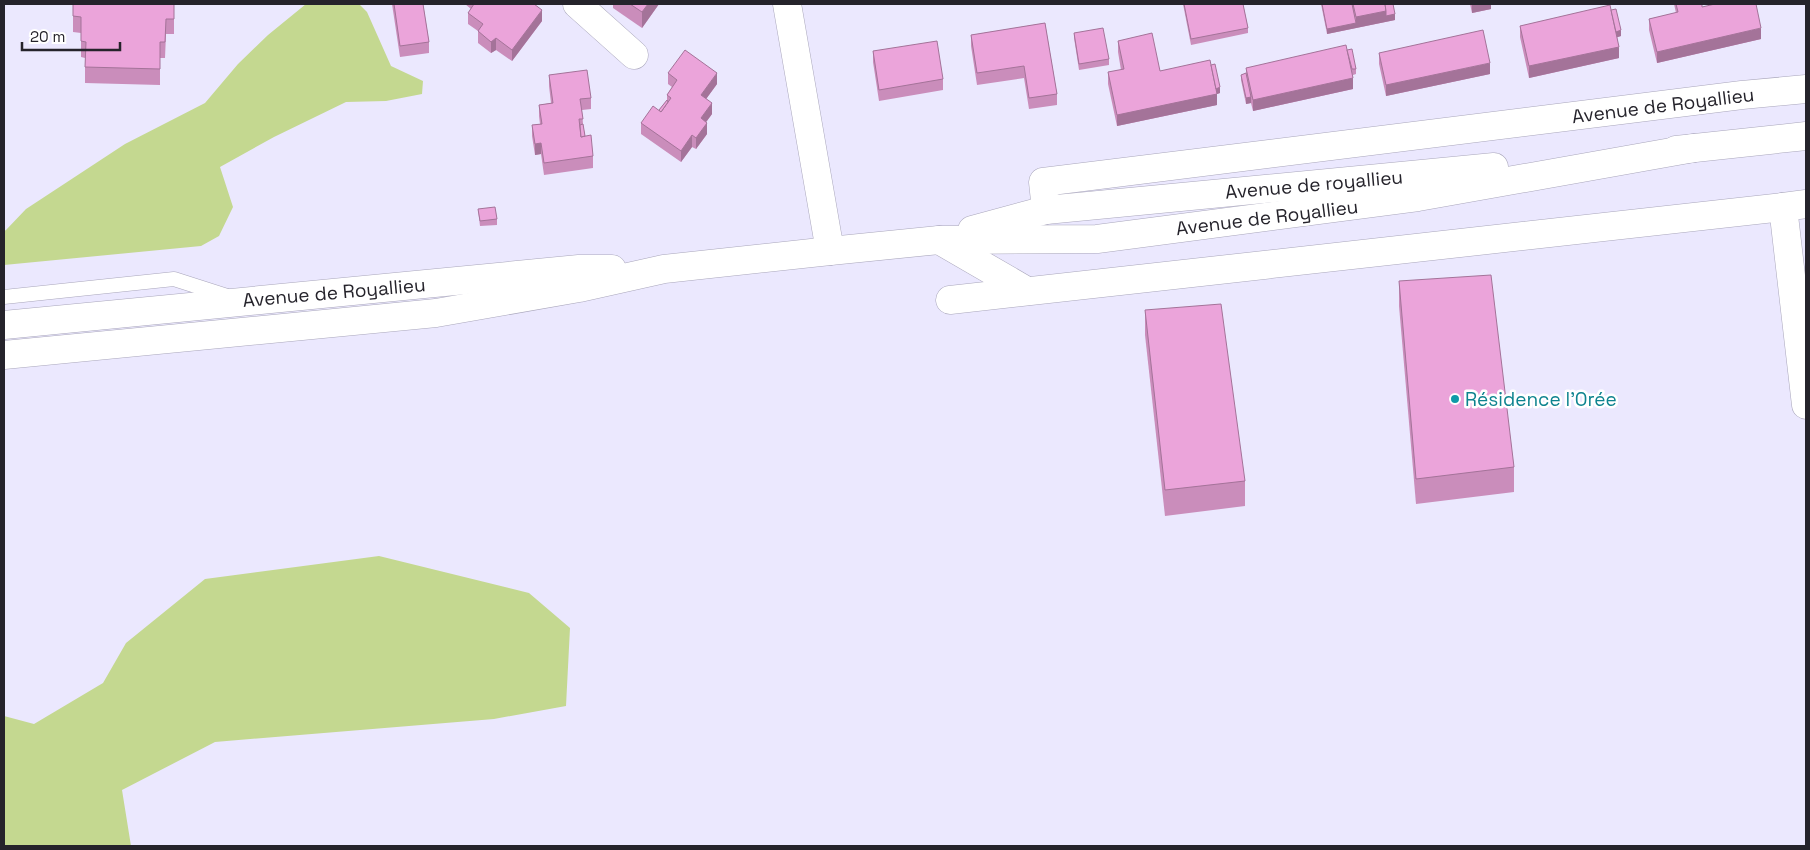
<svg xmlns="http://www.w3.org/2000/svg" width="1810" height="850" font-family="'Space Grotesk',sans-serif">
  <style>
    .green { fill: #c4d890 }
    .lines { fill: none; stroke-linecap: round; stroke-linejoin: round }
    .service-casing { stroke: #a9a6bb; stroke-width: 15 }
    .minor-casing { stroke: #a9a6bb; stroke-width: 29 }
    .primary-casing { stroke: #a9a6bb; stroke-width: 29 }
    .service { stroke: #fff; stroke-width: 14 }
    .minor { stroke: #fff; stroke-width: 28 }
    .primary { stroke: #fff; stroke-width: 28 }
    .wall { fill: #ca8dbb }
    .shaded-wall { fill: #a47399 }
    .building { fill: #eba4da; stroke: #a47399 }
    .culture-dot { fill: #0f9aa8; stroke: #fff; stroke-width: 2 }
    .labels { text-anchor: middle; stroke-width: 5; stroke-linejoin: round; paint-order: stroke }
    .street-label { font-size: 19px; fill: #25232b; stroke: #fff }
    .culture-label { font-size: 19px; fill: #0d838f; stroke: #fff; text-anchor: start }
  </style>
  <rect width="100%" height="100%" fill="#ebe8fe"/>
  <g class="green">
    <polygon points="306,4 359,4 367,12 391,66 423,81 422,94 386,101 346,102 274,137 220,167 233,207 219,236 201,246 4,265 4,231 6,230 26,209 125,144 205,103 238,64 268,35"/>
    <polygon points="379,556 529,593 570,628 566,706 494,719 215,742 122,790 131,846 4,846 4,716 34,724 103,683 126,643 205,579"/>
  </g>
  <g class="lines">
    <defs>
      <polyline id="service" points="4,297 174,279 227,296"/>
      <g id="minor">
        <polyline points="577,4 634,55"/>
        <polyline points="787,4 830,251"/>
        <polyline points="1806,204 1783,207 1806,405"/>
        <polyline points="1046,210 1043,182 1742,95 1806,89"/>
        <polyline points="939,240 1027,291"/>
        <polyline points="950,300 1783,207"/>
      </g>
      <g id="primary">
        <polyline points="1676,150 1806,136"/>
        <polyline points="972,230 1046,210 1494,167"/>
        <polyline points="4,325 579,269 612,269"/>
        <polyline points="4,355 436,313 579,288 664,269 830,251 939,240 1097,239 1418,197 1694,148"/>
      </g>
    </defs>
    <use href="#service" class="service-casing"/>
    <use href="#minor" class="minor-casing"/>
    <use href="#primary" class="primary-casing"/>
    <use href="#service" class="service"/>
    <use href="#minor" class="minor"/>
    <use href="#primary" class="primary"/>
  </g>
  <g class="wall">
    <polygon points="174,4 174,34 166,34 165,58 160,58 160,85 85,83 85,58 81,57 81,33 73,32 73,16"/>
    <polygon points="392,4 423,4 429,42 429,53 400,57"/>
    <polygon points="465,4 534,4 542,21 512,61 496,50 491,53 478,43 478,31 468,24 468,13 471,9"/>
    <polygon points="613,4 659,4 642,28 613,8"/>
    <polygon points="1183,4 1243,4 1248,28 1248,33 1191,45"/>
    <polygon points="1321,4 1393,4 1395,20 1327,34"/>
    <polygon points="1470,4 1491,4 1491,9 1472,13"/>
    <polygon points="1674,4 1702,4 1702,7 1761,39 1657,63 1649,30 1649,19 1676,13"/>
    <polygon points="1611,10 1621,36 1617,37 1619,58 1529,78 1520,37 1520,26"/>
    <polygon points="1045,23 1057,94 1057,105 1029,109 1024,78 977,85 971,46 971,35"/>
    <polygon points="1074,33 1109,59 1109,65 1079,70 1074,38"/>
    <polygon points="1118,41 1160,71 1211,65 1220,93 1217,94 1217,105 1117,126 1108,84 1108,72 1121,70 1118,52"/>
    <polygon points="1347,50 1356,69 1356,74 1353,75 1353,89 1253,111 1251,103 1246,104 1241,80 1241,75 1246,74 1246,68"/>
    <polygon points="873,51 943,79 943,90 879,101 873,62"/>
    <polygon points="1379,53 1490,74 1386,96 1379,64"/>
    <polygon points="668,73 717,84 706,99 712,114 706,122 707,134 696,149 692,147 681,162 641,134 641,123 659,110 667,100 667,95 672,87 668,84"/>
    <polygon points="549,75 591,98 591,109 582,110 583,124 585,136 593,156 593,168 544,175 541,154 535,155 532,136 532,125 540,124 539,116 539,105 551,103 549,86"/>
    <polygon points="478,209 497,219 497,225 480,226"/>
    <polygon points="1399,281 1514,467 1514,492 1416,504 1399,306"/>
    <polygon points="1145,310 1245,481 1245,506 1165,516 1145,335"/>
  </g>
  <g class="shaded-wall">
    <polygon points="648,4 659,4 642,28 642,12"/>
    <polygon points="1472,4 1491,4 1491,9 1472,13"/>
    <polygon points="542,10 542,21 512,61 512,50"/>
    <polygon points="1386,11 1395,14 1395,20 1327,34 1327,29 1356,23 1356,17"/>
    <polygon points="1761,28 1761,39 1657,63 1657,52"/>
    <polygon points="1621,30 1621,36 1615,38 1615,32"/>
    <polygon points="496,38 496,50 491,53 491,42"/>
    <polygon points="1619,47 1619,58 1529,78 1529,66"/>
    <polygon points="1490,63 1490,74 1386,96 1386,85"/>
    <polygon points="717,73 717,84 701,106 701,95"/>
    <polygon points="1353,78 1353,89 1253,111 1253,100"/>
    <polygon points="1220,87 1220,93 1217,94 1217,105 1117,126 1117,115"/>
    <polygon points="1251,97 1251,103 1246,104 1246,98"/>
    <polygon points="712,103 712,114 701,129 701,118"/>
    <polygon points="707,123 707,134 696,149 696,138"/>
    <polygon points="692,135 692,147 681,162 681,151"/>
    <polygon points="541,143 541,154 535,155 535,144"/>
  </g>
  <g class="building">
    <polygon points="73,4 174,4 174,19 166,19 165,42 160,42 160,69 85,67 86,42 81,41 81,17 73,16"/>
    <polygon points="394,4 423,4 429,42 400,46"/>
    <polygon points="474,4 534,4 542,10 512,50 496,38 491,42 478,31 483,24 468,13"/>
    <polygon points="630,4 648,4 642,12"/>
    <polygon points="1184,4 1243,4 1248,28 1191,39"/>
    <polygon points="1322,4 1352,4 1356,23 1327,29"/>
    <polygon points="1353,4 1385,4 1386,11 1356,17"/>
    <polygon points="1385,4 1393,4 1395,14 1386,16 1386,11"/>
    <polygon points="1676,4 1702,4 1702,7 1715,4 1756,4 1761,28 1657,52 1649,19 1678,12"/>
    <polygon points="1610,5 1619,47 1529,66 1520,26"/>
    <polygon points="1616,9 1621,30 1616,32 1611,10"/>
    <polygon points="1045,23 1057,94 1029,98 1024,66 977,73 971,35"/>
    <polygon points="1103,28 1109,59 1079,64 1074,33"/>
    <polygon points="1483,30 1490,63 1386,85 1379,53"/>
    <polygon points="1152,33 1160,71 1210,60 1217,94 1117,115 1108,72 1124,69 1118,41"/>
    <polygon points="937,41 943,79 879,90 873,51"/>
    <polygon points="1346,45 1353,78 1253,100 1246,68"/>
    <polygon points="1352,49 1356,69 1352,69 1347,50"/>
    <polygon points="685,50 717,73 701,95 712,103 701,118 707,123 696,138 692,135 681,151 641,123 653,106 661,112 671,98 667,95 677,80 668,73"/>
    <polygon points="1215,64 1220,87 1216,89 1211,65"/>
    <polygon points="587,70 591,98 580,99 583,119 579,119 581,137 591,135 593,156 544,163 541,143 535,144 532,125 542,124 539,105 553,103 549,75"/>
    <polygon points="1246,73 1251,97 1246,98 1241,75"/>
    <polygon points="667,100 668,102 661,112 659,110"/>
    <polygon points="583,124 585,136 581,137 580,125"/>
    <polygon points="495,207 497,219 480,221 478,209"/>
    <polygon points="1491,275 1514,467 1416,479 1399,281"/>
    <polygon points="1221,304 1245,481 1165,490 1145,310"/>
  </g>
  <circle class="culture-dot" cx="1455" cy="399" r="5"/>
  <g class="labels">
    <g class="street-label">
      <text transform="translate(1663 105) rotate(-7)" y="7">Avenue de Royallieu</text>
      <text transform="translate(1314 184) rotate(-5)" y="7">Avenue de royallieu</text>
      <text transform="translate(1267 217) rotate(-7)" y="7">Avenue de Royallieu</text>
      <text transform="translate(334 292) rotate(-5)" y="7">Avenue de Royallieu</text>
    </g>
    <g class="culture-label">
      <text x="1465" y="406">Résidence l'Orée</text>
    </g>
  </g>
  <rect width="1810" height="850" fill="none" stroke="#25232b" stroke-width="10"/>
  <path d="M22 42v8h98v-8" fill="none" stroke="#25232b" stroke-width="2.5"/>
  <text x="30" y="42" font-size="15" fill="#25232b" stroke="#ffffff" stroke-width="4" paint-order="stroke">20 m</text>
</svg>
